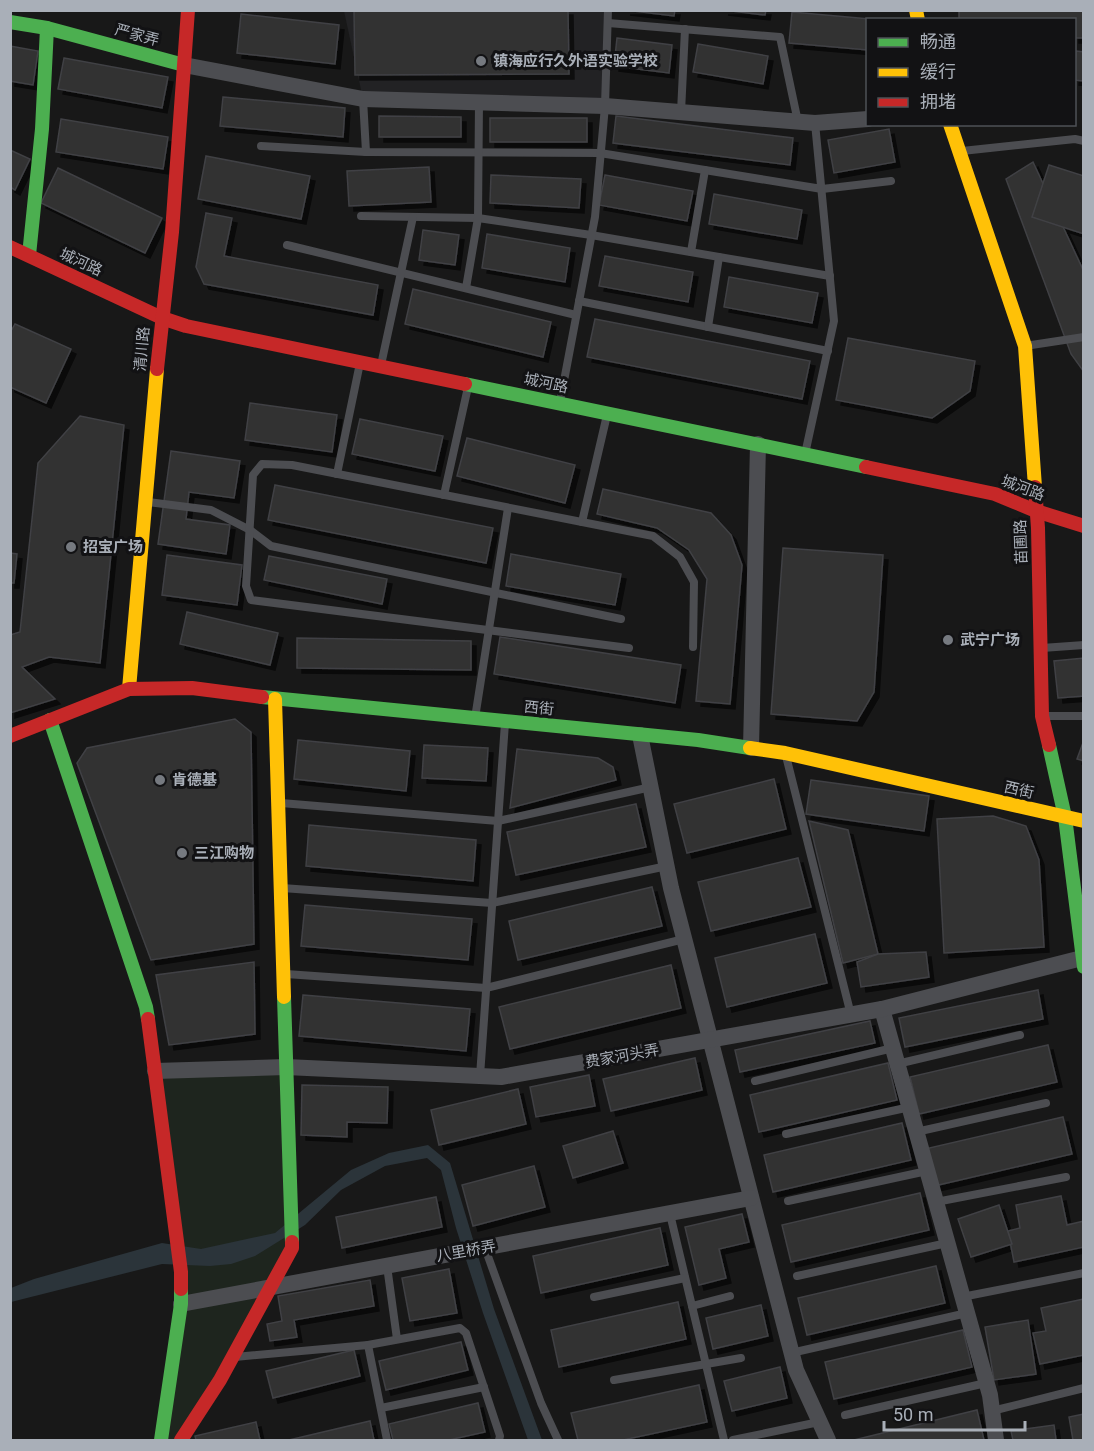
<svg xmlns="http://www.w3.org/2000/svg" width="1094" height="1451" font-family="Roboto,'Noto Sans SC',sans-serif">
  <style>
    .built { fill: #222224 }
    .green { fill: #1e251e }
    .water { fill: #2b343a }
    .building { fill: #313132; stroke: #404144; stroke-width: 1.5; filter: url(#shadow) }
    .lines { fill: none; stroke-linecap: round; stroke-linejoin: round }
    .lane { stroke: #4c4d51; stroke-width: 8 }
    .street { stroke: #4c4d51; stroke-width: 16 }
    .fast { stroke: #4caf50; stroke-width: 14 }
    .slow { stroke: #ffc107; stroke-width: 14 }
    .jam { stroke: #c62828; stroke-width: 14 }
    .poi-dot { fill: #767a80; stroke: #121214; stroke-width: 2 }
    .labels { text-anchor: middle; stroke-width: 6; stroke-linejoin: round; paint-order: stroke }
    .street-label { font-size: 15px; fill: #a9afb8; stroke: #121214 }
    .poi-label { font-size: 15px; font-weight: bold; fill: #a9afb8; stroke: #121214; text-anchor: start }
  </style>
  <defs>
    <filter id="shadow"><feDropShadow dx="5" dy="5" stdDeviation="0" flood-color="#0009"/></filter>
  </defs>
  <rect width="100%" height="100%" fill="#181818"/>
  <polygon class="built" points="344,11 608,11 605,106 363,99"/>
  <polygon class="green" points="286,1067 292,1248 179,1440 161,1440 181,1304 155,1071"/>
  <polygon class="water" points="428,1145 450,1163 494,1309 542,1440 528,1440 483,1313 456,1228 441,1170 427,1158 385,1166 341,1190 305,1225 255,1256 231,1264 210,1266 162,1264 11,1302 11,1288 34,1279 162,1243 201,1249 275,1233 351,1170 389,1153"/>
  <g class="building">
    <polygon points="354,10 568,10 569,74 355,75"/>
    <polygon points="625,10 675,10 674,16"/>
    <polygon points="723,10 766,10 765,15"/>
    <polygon points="959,10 1084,11 1084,38 1074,38 1074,20 959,20"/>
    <polygon points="792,12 870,19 868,20 868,50 789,43"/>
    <polygon points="241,14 339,25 335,64 237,53"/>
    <polygon points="617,38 672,45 669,73 614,66"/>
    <polygon points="698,44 768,56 763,84 693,72"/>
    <polygon points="10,46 38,51 33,85 10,81"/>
    <polygon points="1076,51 1084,52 1084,81 1074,80"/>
    <polygon points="64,58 168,77 162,108 58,89"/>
    <polygon points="223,97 345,108 343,137 220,126"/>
    <polygon points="379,116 461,117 461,137 379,137"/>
    <polygon points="616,116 793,138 790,165 613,143"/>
    <rect x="490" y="118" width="97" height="24"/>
    <polygon points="61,119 168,137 163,169 56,152"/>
    <polygon points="889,129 895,162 834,173 828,140"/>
    <polygon points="10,150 30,159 15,190 10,187"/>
    <polygon points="206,156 310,176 301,219 198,199"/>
    <polygon points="1033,162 1084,272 1084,372 1071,354 1006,179"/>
    <polygon points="1049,165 1084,176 1084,234 1032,217"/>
    <polygon points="429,167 431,202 349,206 347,171"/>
    <polygon points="58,168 162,218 145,253 41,203"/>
    <polygon points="491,175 581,179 579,208 490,203"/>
    <polygon points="605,175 693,191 687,221 599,205"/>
    <polygon points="714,194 802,210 797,239 709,224"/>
    <polygon points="206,213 232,218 224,256 378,285 373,315 204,284 196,267"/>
    <polygon points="423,230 459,235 455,265 419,260"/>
    <polygon points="487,234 570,248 565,282 482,268"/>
    <polygon points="605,256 693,272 688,302 599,286"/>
    <polygon points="729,277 818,293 812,323 724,307"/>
    <polygon points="413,289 551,322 543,357 405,324"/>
    <polygon points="595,319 810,361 802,399 587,357"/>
    <polygon points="15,324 71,349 46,403 10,387 10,333"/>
    <polygon points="848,338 975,361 970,391 932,418 836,400"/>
    <polygon points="250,403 337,415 332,452 245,440"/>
    <polygon points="80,416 124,425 100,663 49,657 22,667 55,699 10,713 10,635 20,632 38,463"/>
    <polygon points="360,419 443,436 435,471 352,454"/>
    <polygon points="467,438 575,465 565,503 457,476"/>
    <polygon points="171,451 240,461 234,498 189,492 186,519 230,525 226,554 158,544"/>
    <polygon points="275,485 493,528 486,563 268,520"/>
    <polygon points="603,489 711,513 731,535 742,565 730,704 696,701 707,579 689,550 657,528 597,514"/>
    <polygon points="783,548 883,555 874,692 857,721 771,714"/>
    <polygon points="10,553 17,554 14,583 10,583"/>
    <polygon points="511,554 621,574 615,605 506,586"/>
    <polygon points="167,555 242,565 237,605 162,595"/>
    <polygon points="269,556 387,579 382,604 264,580"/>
    <polygon points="187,612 278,633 270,665 180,644"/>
    <polygon points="500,637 681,665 675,703 494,674"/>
    <polygon points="297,638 471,641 471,670 297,668"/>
    <polygon points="1084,658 1084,696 1058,698 1054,661"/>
    <polygon points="235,719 251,732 254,944 151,960 77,763 87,748"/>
    <polygon points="298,740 410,751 406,791 294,779"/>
    <polygon points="1084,740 1084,761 1077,759"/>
    <polygon points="424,745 488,748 486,781 422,778"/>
    <polygon points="517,749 598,758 613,767 616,780 510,808"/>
    <polygon points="774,779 786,829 687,853 674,804"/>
    <polygon points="811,780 929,796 924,831 806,814"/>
    <polygon points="636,804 646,847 516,875 507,832"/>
    <polygon points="993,816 1026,826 1039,860 1044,947 944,953 937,819"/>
    <polygon points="809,821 848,830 878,954 843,963"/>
    <polygon points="309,825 476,840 473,881 306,866"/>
    <polygon points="798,858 811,907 711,931 698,882"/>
    <polygon points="652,887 662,926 518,960 509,921"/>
    <polygon points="305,905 472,919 468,960 301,946"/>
    <polygon points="815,934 827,983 727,1007 715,958"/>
    <polygon points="926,952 929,977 861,987 857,962 878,954"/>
    <polygon points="254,962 255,1034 169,1045 156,975"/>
    <polygon points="671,965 681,1008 510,1049 499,1007"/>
    <polygon points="1038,990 1043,1019 905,1047 899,1018"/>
    <polygon points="303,995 470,1009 466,1051 299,1036"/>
    <polygon points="870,1021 875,1043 740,1072 735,1050"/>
    <polygon points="1048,1045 1057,1082 919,1114 910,1077"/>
    <polygon points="695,1058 702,1090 611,1111 603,1079"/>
    <polygon points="888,1063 897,1100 759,1132 750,1095"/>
    <polygon points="589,1075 595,1106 536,1117 530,1087"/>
    <polygon points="302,1085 388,1087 387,1123 347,1122 347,1137 301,1135"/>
    <polygon points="518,1089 526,1124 439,1145 431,1110"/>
    <polygon points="1063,1117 1072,1154 934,1186 925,1149"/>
    <polygon points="902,1123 911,1160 773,1192 764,1155"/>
    <polygon points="613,1131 623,1163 573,1178 563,1146"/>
    <polygon points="534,1166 545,1207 473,1226 462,1185"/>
    <polygon points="920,1193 929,1230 791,1262 782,1225"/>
    <polygon points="1061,1196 1067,1225 1084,1221 1084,1247 1014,1262 1008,1231 1020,1228 1016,1205"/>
    <polygon points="436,1197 442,1227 342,1248 336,1217"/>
    <polygon points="999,1205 1012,1244 971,1257 958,1219"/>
    <polygon points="742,1214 749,1242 719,1249 726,1278 699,1285 685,1227"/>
    <polygon points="660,1228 668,1265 541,1293 533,1256"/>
    <polygon points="936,1266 945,1303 807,1335 798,1298"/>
    <polygon points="449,1269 457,1313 410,1321 402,1278"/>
    <polygon points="370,1280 374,1306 294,1320 297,1337 270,1341 267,1324 282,1321 278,1296"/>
    <polygon points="1084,1299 1084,1355 1040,1364 1033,1333 1046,1331 1041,1308"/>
    <polygon points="678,1302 686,1339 559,1367 551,1330"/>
    <polygon points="761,1305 768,1336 713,1349 706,1318"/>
    <polygon points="1028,1320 1036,1374 994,1380 985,1327"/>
    <polygon points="963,1330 972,1367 834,1399 825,1362"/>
    <polygon points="461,1342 468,1370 386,1390 379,1361"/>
    <polygon points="354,1350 360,1376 273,1398 266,1371"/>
    <polygon points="780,1367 787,1398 732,1411 724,1381"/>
    <polygon points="699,1385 707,1422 623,1440 578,1440 571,1413"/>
    <polygon points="478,1403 485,1432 449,1440 393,1440 389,1424"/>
    <polygon points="977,1410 984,1440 854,1440"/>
    <polygon points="1084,1414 1084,1440 1070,1440 1073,1440 1069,1417"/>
    <polygon points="370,1421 374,1440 289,1440"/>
    <polygon points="256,1422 260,1440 196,1440 195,1436"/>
    <polygon points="1054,1425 1056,1440 1013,1440 1011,1431"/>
  </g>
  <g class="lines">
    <g class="lane">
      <polyline points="608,23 780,37 798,122"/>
      <polyline points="363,99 366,152"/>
      <polyline points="681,112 685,29"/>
      <polyline points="261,146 366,152 600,153 822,189 891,181"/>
      <polyline points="962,151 1075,139 1084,141"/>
      <polyline points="361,216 478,218 591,235 830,276"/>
      <polyline points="287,245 576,315"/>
      <polyline points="691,252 705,170"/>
      <polyline points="466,288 478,218 479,102"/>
      <polyline points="579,301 828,351"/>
      <polyline points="708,327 719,257"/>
      <polyline points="1025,346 1084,337"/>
      <polyline points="381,365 413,217"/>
      <polyline points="560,402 595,217 605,106 608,10"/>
      <polyline points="805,454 834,321 815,123"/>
      <polyline points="337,474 360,363"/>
      <polyline points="444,495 468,387"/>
      <polyline points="148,502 211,510 250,530 271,546 621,619"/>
      <polyline points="582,522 607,415"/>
      <polyline points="629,648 251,600 246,586 253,475 262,464 292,465 653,536 680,557 694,582 693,647"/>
      <polyline points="1042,648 1084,645"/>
      <polyline points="1045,716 1084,716"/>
      <polyline points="475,718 508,508"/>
      <polyline points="786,756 851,1015"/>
      <polyline points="281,803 498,821 651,787"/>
      <polyline points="282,888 492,903 667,866"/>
      <polyline points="286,974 486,988 684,939"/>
      <polyline points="897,1064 1020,1035"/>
      <polyline points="480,1076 505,723"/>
      <polyline points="755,1081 893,1048"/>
      <polyline points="916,1132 1046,1103"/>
      <polyline points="786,1134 910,1107"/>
      <polyline points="788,1201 927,1171"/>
      <polyline points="936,1202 1066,1177"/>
      <polyline points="670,1214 724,1440"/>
      <polyline points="485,1248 541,1403 558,1440"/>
      <polyline points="387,1266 397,1339"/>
      <polyline points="797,1276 947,1243"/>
      <polyline points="594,1297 685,1278"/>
      <polyline points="962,1297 1084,1273"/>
      <polyline points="692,1306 730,1296"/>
      <polyline points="368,1345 387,1440"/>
      <polyline points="791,1353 967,1313"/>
      <polyline points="235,1357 368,1345 460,1328 466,1333 500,1436 499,1440"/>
      <polyline points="614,1380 741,1358"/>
      <polyline points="381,1408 484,1387"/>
      <polyline points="992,1411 1084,1388"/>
      <polyline points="845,1415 986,1383"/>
      <polyline points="733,1440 819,1422"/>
    </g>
    <g class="street">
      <polyline points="184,65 363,99 605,106 815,123 868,119"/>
      <polyline points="640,735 671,888 796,1370 828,1440"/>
      <polyline points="751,748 758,444"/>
      <polyline points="882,1009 990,1395 996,1440"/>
      <polyline points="155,1071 286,1067 501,1077 882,1009 1082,958"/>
      <polyline points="181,1304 751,1198"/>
    </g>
    <g class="fast">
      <polyline points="10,22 47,28 184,65"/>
      <polyline points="29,255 42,129 47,28"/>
      <polyline points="465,384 866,467"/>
      <polyline points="262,697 698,740 750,748"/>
      <polyline points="50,720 146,1007 148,1019"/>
      <polyline points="1049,745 1065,817 1084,967"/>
      <polyline points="284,997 292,1242"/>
      <polyline points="161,1440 181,1304 181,1289"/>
    </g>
    <g class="slow">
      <polyline points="916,10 918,20"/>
      <polyline points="950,124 1025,346 1035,487"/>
      <polyline points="129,689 157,369"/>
      <polyline points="275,699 284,997"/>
      <polyline points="750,748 785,753 1084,821"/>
    </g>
    <g class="jam">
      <polyline points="10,247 162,318 186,326 465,384"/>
      <polyline points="157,369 172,232 188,10"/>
      <polyline points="866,467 995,494 1036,511 1084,526"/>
      <polyline points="1035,487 1038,528 1042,716 1049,745"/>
      <polyline points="10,736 129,689 192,688 262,697"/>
      <polyline points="148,1019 181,1272 181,1289"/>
      <polyline points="181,1440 220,1380 292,1248 292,1242"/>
    </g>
  </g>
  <g class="poi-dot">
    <circle cx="481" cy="61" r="6"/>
    <circle cx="71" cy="547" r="6"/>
    <circle cx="948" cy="640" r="6"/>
    <circle cx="160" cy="780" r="6"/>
    <circle cx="182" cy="853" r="6"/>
  </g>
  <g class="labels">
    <g class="street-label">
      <text transform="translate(137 35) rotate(15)" y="5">严家弄</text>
      <text transform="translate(81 262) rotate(25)" y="5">城河路</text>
      <text transform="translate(142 349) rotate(-85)" y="5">清川路</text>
      <text transform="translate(546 383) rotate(12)" y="5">城河路</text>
      <text transform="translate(1023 488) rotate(21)" y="5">城河路</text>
      <text transform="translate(1021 542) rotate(-92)" y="5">苗圃路</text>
      <text transform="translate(539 708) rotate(6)" y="5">西街</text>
      <text transform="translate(1019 790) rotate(13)" y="5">西街</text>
      <text transform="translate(622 1056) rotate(-10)" y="5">费家河头弄</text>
      <text transform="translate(466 1251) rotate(-10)" y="5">八里桥弄</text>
    </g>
    <g class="poi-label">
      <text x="493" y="66">镇海应行久外语实验学校</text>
      <text x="83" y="552">招宝广场</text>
      <text x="960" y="645">武宁广场</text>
      <text x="172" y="785">肯德基</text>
      <text x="194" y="858">三江购物</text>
    </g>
  </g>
  <rect width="1094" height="1451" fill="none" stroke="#a9afb8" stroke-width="24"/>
  <rect x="866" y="18" width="210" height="108" fill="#121214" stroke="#4e5156" stroke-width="1.5"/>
  <rect x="878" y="38" width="30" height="9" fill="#4caf50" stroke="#4e5156" stroke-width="1.5"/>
  <text x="920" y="48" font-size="18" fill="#a9afb8">畅通</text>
  <rect x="878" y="68" width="30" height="9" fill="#ffc107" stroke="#4e5156" stroke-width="1.5"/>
  <text x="920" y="78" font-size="18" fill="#a9afb8">缓行</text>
  <rect x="878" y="98" width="30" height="9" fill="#c62828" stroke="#4e5156" stroke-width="1.5"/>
  <text x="920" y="108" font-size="18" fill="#a9afb8">拥堵</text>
  <path d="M884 1421v9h141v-9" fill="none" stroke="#a9afb8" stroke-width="3"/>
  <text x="893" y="1421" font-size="18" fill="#a9afb8" stroke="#121214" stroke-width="4.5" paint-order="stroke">50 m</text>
</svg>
